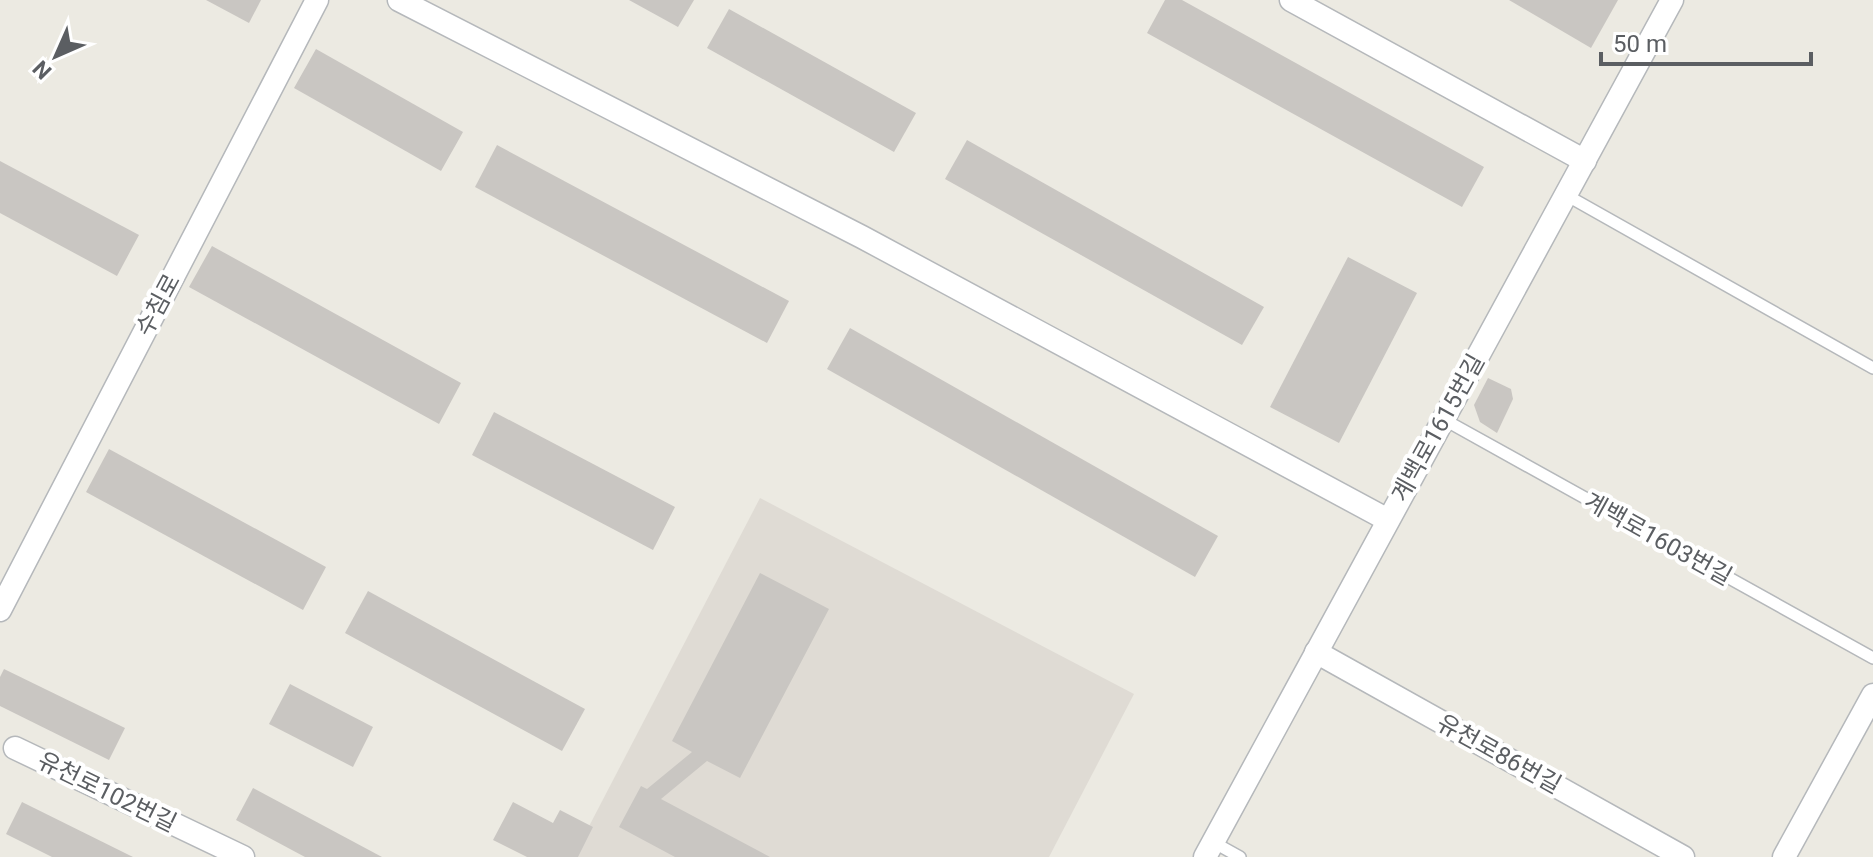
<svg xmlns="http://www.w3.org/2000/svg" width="1873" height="857" font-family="Roboto,'Noto Sans KR',sans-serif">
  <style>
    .education { fill: #dfdbd4 }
    .building { fill: #c9c6c2 }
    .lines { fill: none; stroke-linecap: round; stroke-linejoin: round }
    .service-casing { stroke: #b5b8bb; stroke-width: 14 }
    .minor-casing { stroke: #b5b8bb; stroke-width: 25 }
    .service { stroke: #fff; stroke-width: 11 }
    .minor { stroke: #fff; stroke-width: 22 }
    .labels { text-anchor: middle; stroke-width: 8; stroke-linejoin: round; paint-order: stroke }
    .street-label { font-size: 24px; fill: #5b5e62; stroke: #fff }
  </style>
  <rect width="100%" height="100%" fill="#eceae2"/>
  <polygon class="education" points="760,498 1134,694 1049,857 573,857"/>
  <g class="building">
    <polygon points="206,0 261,0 249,23"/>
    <polygon points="629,0 694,0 678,27"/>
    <polygon points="1165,0 1182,0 1484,167 1462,207 1147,33"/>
    <polygon points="1509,0 1618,0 1591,48"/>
    <polygon points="729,9 916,113 894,152 707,48"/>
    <polygon points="316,49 463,132 441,171 294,88"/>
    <polygon points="967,140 1264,307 1242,345 945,179"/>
    <polygon points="497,145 789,301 767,343 475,187"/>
    <polygon points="0,161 139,235 117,276 0,213"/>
    <polygon points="212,246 461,383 439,424 189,287"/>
    <polygon points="1348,257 1417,293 1339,443 1270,407"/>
    <polygon points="850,328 1218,536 1195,577 827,369"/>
    <polygon points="1488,378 1511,389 1513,399 1497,433 1480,422 1474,405"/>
    <polygon points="494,412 675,507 653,550 472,455"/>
    <polygon points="109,449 326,567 303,610 86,492"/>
    <polygon points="760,573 829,609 740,778 707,761 661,799 770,857 675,857 619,827 641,786 647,789 692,752 672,741"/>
    <polygon points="368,591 585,709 562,751 345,633"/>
    <polygon points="4,669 125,728 109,760 0,706 0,677"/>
    <polygon points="290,684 373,727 353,767 269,724"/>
    <polygon points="253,788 382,857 305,857 236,820"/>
    <polygon points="22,802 133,857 52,857 6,834"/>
    <polygon points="513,802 553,823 560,810 593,827 578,857 527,857 493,840"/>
  </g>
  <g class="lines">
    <defs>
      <g id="service">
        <polyline points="1566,195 1873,368"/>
        <polyline points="1443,419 1873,658"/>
        <polyline points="1213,842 1240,857"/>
      </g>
      <g id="minor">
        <polyline points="399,0 862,237 1388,520"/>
        <polyline points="1291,0 1585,161"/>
        <polyline points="0,610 317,0"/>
        <polyline points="1316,652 1683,857"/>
        <polyline points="15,748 243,857"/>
        <polyline points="1205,857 1672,0"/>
        <polyline points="1784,857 1873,695"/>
      </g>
    </defs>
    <use href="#service" class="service-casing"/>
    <use href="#minor" class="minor-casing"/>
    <use href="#service" class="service"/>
    <use href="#minor" class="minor"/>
  </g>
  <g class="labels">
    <g class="street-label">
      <text transform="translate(158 305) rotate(-62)" y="8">수침로</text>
      <text transform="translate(1438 428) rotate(-61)" y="8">계백로1615번길</text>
      <text transform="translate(1658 539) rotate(29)" y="8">계백로1603번길</text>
      <text transform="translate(1499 754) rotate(29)" y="8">유천로86번길</text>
      <text transform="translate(107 792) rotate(26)" y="8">유천로102번길</text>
    </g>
  </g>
  <g transform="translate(56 56) rotate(225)" stroke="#ffffff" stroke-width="6" paint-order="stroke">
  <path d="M0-6L14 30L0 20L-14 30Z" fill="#5b5e62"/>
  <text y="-12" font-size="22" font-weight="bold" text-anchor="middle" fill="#5b5e62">N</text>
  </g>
  <path d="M1601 52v12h210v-12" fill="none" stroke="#5b5e62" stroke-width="4"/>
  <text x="1613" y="52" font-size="24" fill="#5b5e62" stroke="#ffffff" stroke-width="6" paint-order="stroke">50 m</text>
</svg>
